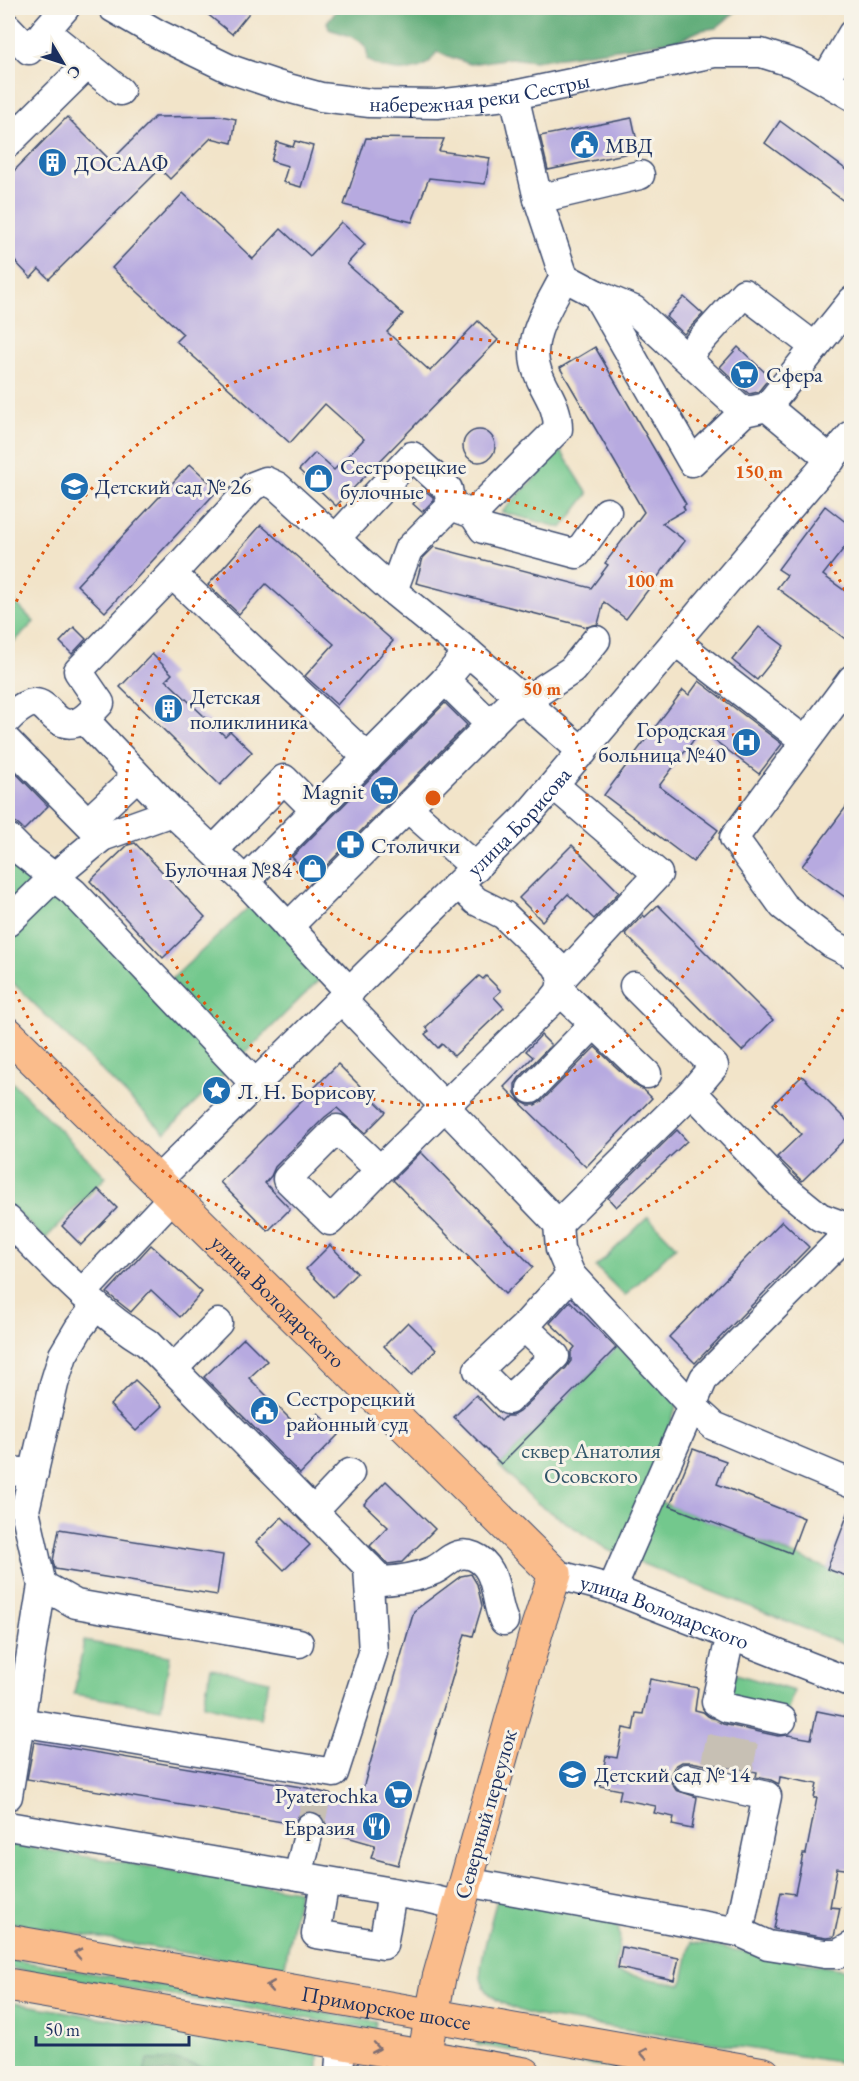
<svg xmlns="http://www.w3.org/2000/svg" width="859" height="2081" font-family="'EB Garamond',serif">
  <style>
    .green { fill: #73c88d; stroke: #477c76; stroke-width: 1.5 }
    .forest { fill: #5eac78; stroke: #3c6e6b; stroke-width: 1.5 }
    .building { fill: #b7aae0 }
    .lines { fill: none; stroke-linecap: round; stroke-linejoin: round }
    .minor-tunnel { stroke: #c7c0b4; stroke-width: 28; stroke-dasharray: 28 14; stroke-linecap: butt }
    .minor-casing { stroke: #3b4a6e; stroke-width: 31 }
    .major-casing { stroke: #3b4a6e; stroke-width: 35 }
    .highway-casing { stroke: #3b4a6e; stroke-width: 35 }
    .minor { stroke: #fff; stroke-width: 28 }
    .major { stroke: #fabc8b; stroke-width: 33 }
    .highway { stroke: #fabc8b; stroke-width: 33 }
    .oneway { stroke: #7f6e72 }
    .ring { fill: none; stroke: #de5710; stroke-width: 3; stroke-dasharray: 3 6 }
    .labels { text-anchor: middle; stroke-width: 6; stroke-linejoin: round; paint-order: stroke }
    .street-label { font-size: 22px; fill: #1b2f5e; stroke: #f7f3e8 }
    .poi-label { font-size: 22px; fill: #1b2f5e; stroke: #f7f3e8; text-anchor: start }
    .park-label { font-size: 22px; fill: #31556a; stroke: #f7f3e8 }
    .centre { fill: #de5710; stroke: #f7f3e8; stroke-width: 3 }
    .ring-label { font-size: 18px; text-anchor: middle; font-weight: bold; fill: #de5710; stroke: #f7f3e8; stroke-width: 6; stroke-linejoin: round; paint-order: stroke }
  </style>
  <rect width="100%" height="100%" fill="#f7f3e8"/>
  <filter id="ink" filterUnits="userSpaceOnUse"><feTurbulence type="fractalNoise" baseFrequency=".0167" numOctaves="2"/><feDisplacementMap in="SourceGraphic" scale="12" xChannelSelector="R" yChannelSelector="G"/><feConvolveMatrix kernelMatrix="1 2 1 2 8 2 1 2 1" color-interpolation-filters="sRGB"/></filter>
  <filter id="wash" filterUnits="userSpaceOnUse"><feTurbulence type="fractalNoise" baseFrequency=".008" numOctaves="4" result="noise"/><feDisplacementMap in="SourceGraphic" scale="24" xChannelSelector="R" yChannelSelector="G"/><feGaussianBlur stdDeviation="1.35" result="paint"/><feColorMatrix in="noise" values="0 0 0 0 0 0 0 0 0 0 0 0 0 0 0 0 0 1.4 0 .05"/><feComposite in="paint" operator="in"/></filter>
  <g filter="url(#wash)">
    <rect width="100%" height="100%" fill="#f2e4c9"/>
    <g class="green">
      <polygon points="561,451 588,494 562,528 502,512"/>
      <polygon points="8,595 34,622 8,648"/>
      <polygon points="8,850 35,877 8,905"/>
      <polygon points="58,891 156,994 255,901 325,974 165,1133 8,978 8,939"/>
      <polygon points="8,1078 106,1177 45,1239 8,1204"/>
      <polygon points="648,1217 676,1246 625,1296 596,1267"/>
      <polygon points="618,1346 678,1402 646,1496 851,1578 851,1647 608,1550 537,1503 499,1466"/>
      <polygon points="84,1641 170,1656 161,1709 74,1694"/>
      <polygon points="211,1668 269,1681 260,1718 203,1705"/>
      <polygon points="736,1674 794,1691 787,1712 737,1702 729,1692"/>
      <polygon points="8,1844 299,1891 284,1970 8,1922"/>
      <path d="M497 1899 615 1921C625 1937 616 1955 615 1972L682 1985 691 1942 851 1971V2064L533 2015C514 2009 485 2000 481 1978 478 1964 493 1915 497 1899Z"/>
      <polygon points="8,1959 376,2022 375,2030 8,1968"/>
      <polygon points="8,2002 318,2054 318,2073 8,2073"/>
      <polygon points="478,2039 683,2073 640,2073 477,2045"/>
    </g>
    <g class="forest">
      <path d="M347 8H501L506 9 517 8H740L716 28 701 30 679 40 534 61 511 58 470 64 437 52C434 55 431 61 428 63 412 75 381 71 367 59 371 38 344 35 329 29L327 22 336 11Z"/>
      <polygon points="147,2060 175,2060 224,2073 144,2073"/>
    </g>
    <g id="blocks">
      <g class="building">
        <polygon points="200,8 253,8 232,34"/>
        <polygon points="221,116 236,119 232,143 211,138 170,179 160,169 49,279 39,269 31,278 8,254 8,177 67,117 111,161 155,117"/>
        <polygon points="632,118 639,151 548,170 540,136"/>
        <polygon points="780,121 852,174 852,207 765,143"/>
        <polygon points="366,138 444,139 439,151 490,158 485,184 429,178 412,222 344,205"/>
        <polygon points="295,141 313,146 301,187 283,182 288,166 271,161 277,142 293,147"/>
        <polygon points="183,193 253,259 281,229 310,256 341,222 365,244 347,264 403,314 387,332 430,371 478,321 498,340 336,506 299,470 315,453 334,470 364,439 325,404 290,443 176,341 183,334 112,268"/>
        <polygon points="684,297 703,314 684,334 666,317"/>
        <polygon points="595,347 686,504 683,506 685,510 662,523 685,541 626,619 604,602 598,624 587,627 416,583 423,558 434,547 591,588 608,565 605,563 644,512 560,368"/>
        <polygon points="738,347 770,377 758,392 749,394 720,367"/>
        <circle cx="479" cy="446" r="16"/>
        <polygon points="190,464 218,490 105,612 77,585"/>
        <polygon points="424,490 433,497 433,501 422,512 413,504"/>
        <polygon points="825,506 852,527 852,538 823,575 852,596 852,644 777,588 787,575 778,569"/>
        <polygon points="261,525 393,641 337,705 305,676 334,644 266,584 239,614 208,585"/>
        <polygon points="74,627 86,639 72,654 60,642"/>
        <polygon points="759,627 784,646 757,680 732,660"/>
        <polygon points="152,654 172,674 166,680 225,736 230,731 252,752 220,785 120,687"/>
        <polygon points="699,681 782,744 759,774 701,730 659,786 718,830 693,862 604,795 683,690 689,695"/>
        <polygon points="445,703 467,725 313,879 292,857"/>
        <polygon points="8,765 48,806 24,830 8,816"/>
        <polygon points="852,799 852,902 802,866"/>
        <polygon points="135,843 205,917 163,958 90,881 128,845"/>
        <polygon points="572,845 619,892 594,919 568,894 542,921 519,898"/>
        <polygon points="658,905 773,1020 742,1051 625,934 643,915 645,917"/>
        <polygon points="479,976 483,979 486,976 501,991 494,997 504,1008 454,1056 442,1044 438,1048 425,1034 429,1031 426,1027"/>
        <polygon points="541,1035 551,1045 519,1078 515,1084 515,1093 520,1101 528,1105 535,1105 542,1101 595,1047 636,1086 644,1090 652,1098 586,1167 504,1087 533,1057 526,1051"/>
        <polygon points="338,1064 386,1112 365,1133 337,1108 325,1117 275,1167 271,1176 265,1183 290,1209 268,1231 220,1182"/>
        <polygon points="802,1076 852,1126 852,1132 802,1181 777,1157 801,1134 773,1104"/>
        <polygon points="677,1130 687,1141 616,1207 608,1198"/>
        <polygon points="421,1152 533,1267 505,1294 393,1180"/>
        <polygon points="98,1189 117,1208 81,1245 62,1226"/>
        <polygon points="782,1221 809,1247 695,1363 669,1337"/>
        <polygon points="151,1245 202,1292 180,1317 151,1290 131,1312 107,1293"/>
        <polygon points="330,1245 357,1273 333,1297 306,1269"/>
        <polygon points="570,1301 616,1348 501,1464 454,1417 476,1395 501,1421 506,1416 512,1416 519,1412 566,1368 571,1361 571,1352 575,1347 550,1323"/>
        <polygon points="408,1322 436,1350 412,1375 384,1346"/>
        <polygon points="244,1338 267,1361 249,1378 301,1430 318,1413 339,1434 300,1474 204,1377"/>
        <polygon points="135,1380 162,1406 136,1431 110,1405"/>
        <polygon points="693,1449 726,1461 717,1484 804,1518 791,1553 670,1506"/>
        <polygon points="386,1481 435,1529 402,1562 388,1564 370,1546 388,1527 364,1504"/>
        <polygon points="850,1508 852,1508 852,1578 827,1569"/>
        <polygon points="282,1517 310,1545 284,1570 256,1542"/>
        <polygon points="59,1529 223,1555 217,1595 55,1569 53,1561"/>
        <polygon points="471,1574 477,1584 482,1606 473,1636 465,1634 398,1865 371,1858 375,1845 326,1831 326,1823 322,1816 313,1811 306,1811 299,1815 294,1824 27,1779 34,1742 307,1788 359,1802 414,1611 461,1576"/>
        <polygon points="650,1679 698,1688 695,1710 703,1712 708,1716 723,1724 778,1736 788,1735 811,1739 817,1711 852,1718 852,1870 837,1868 830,1907 840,1908 834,1937 826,1938 774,1929 781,1892 795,1894 803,1854 806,1854 817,1798 814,1798 817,1784 780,1777 779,1784 771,1780 756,1777 757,1772 707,1763 706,1765 691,1762 682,1762 675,1766 671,1774 671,1782 676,1790 697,1797 692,1829 672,1825 674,1817 654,1813 656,1806 619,1799 621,1790 600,1786 606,1756 617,1758 623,1728 633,1730 636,1713 643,1714"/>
        <polygon points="622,1947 679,1958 674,1980 618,1968"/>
      </g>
    </g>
  </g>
  <g filter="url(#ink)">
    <use href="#blocks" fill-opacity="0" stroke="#3b4a6e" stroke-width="1.5"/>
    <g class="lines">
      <g class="minor-tunnel">
        <polyline points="715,1764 724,1721"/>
        <polyline points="739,1769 746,1730"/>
        <polyline points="310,1827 318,1791"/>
      </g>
      <defs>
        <g id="minor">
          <polyline points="65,8 45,31 120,91"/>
          <path id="s1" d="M113 8 158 34 230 69 277 85 321 97 370 103 437 104 514 95 714 53H761L796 64 852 96"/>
          <polyline points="8,28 29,50 45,31"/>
          <polyline points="825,80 852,34"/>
          <polyline points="514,95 538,199 564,277 596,294 634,310 744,412 767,407 831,460"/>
          <polyline points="8,143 87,65"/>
          <polyline points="538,199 640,175"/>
          <polyline points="596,294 692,462 744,412"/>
          <polyline points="686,357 744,293 815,347"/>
          <polyline points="767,407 852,301"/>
          <path d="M473 514 558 429C558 405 546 394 538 373 524 340 550 305 564 277"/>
          <polyline points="336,538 412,456 448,489 451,506"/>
          <polyline points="393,591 408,550 451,506 473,514 483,529 577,554 607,512"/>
          <polyline points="675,641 805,741"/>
          <polyline points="852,679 734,838 783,906 832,944 852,954"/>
          <polyline points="445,680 491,725"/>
          <path d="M8 719C49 678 45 730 75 723 85 721 93 710 100 703L78 671 172 574"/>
          <polyline points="84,719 172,812 245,881 350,992"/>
          <polyline points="8,742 102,837"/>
          <polyline points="368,758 172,574 253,486 266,481 277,486 393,591 468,652 583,752"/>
          <polyline points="408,808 476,868"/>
          <polyline points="88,822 137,776"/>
          <polyline points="8,838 23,853 73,892 256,1085"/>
          <polyline points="214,850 284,779 316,811"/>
          <polyline points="245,881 445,680 468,652"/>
          <polyline points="459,885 476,901 504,915 557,966 562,978"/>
          <polyline points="8,922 54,877 102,837 172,812"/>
          <polyline points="288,927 508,707 537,693 572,670 596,640"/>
          <polyline points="634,986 714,1066 692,1092 783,1187 820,1217 852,1229"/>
          <polyline points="560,991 647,1074"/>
          <polyline points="342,1000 558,1224 560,1249 571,1275 693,1407 714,1426 852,1484"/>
          <polyline points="531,1089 594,1024"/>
          <polyline points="380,1170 330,1221 287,1179 337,1129 380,1170 553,1000 560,991 562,978 658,874 554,785"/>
          <path id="s2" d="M157 1181 526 817 852 434"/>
          <path d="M8 1220C52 1264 94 1311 147 1343L382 1581C400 1580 416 1578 432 1571 440 1568 445 1562 452 1558 466 1549 483 1558 490 1572 498 1588 496 1604 504 1621"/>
          <polyline points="558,1224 692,1092"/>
          <polyline points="82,1293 173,1197"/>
          <polyline points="96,1306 79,1328 63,1355 54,1384 25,1510 42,1585 20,1722 334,1773 373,1653 368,1567"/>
          <polyline points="524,1327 478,1370 508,1400 555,1356 524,1327 571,1275"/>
          <polyline points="173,1369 218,1323"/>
          <polyline points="8,1471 34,1473"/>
          <polyline points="314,1511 350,1473"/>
          <path id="s3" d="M555 1574 612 1589 852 1683"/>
          <polyline points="42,1585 76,1604 299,1643"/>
          <polyline points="612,1589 704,1378 852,1229"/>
          <polyline points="732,1636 727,1651 716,1702 727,1708 782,1720"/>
          <polyline points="687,1778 767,1796 739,1932"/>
          <polyline points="8,1796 20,1722"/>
          <polyline points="8,1826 427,1898 459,1906"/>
          <polyline points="298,1876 310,1827"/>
          <polyline points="325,1881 316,1934 383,1945 392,1893"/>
          <polyline points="466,1882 739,1932 768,1945 825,1954 838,1954 852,1946"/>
          <polyline points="339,2074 341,2042"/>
        </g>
        <g id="major">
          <path id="s4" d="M8 1034 555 1574 537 1629 439 1978 424 2056"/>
        </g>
        <g id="highway">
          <path id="s5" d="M8 1941 764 2074"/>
          <polyline points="8,1985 525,2074"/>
        </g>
      </defs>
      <use href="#minor" class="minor-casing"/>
      <use href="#major" class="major-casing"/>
      <use href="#highway" class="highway-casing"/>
      <use href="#minor" class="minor"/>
      <use href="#major" class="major"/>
      <use href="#highway" class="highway"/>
    </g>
    <defs><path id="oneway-chevron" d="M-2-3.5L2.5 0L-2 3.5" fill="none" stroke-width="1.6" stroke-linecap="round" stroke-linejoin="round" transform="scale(1.5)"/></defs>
    <g class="oneway">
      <use href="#oneway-chevron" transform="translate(78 1953) rotate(-170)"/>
      <use href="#oneway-chevron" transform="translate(270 1986) rotate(-170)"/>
      <use href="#oneway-chevron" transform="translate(376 2048) rotate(10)"/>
      <use href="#oneway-chevron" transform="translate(644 2053) rotate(-170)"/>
    </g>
  </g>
  <g class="ring">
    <circle cx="433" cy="798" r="154"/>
    <circle cx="433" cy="798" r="307"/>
    <path d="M851 993A461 461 0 0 1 9 978M9 618A461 461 0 0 1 851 603"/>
  </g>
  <defs>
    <symbol id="civic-disc" viewBox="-11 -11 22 22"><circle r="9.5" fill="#1f6fb2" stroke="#f7f3e8"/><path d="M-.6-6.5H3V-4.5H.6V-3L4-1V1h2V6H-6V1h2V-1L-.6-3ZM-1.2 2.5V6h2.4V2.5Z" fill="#fff"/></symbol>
    <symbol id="building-disc" viewBox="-11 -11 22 22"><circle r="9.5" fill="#1f6fb2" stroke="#f7f3e8"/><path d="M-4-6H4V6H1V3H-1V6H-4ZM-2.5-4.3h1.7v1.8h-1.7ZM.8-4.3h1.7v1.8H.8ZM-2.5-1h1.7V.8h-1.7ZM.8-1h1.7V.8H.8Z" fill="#fff"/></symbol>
    <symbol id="supermarket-disc" viewBox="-11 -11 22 22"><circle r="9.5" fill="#1f6fb2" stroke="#f7f3e8"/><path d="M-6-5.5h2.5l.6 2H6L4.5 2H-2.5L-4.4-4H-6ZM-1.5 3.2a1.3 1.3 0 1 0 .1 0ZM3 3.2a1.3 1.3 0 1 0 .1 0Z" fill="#fff"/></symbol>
    <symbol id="shop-disc" viewBox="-11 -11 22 22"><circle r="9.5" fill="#1f6fb2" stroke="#f7f3e8"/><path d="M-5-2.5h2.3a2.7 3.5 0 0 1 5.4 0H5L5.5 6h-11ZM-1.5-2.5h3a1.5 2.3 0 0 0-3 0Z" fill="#fff"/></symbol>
    <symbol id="school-disc" viewBox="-11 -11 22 22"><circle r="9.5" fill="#1f6fb2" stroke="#f7f3e8"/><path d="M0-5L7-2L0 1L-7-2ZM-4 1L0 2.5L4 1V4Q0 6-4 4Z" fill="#fff"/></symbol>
    <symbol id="hospital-disc" viewBox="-11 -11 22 22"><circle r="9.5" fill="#1f6fb2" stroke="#f7f3e8"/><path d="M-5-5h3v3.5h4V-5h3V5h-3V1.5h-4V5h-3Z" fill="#fff"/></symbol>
    <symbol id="pharmacy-disc" viewBox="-11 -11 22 22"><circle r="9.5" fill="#1f6fb2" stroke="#f7f3e8"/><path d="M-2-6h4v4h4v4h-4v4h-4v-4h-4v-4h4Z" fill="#fff"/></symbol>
    <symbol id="sight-disc" viewBox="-11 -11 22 22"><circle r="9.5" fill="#1f6fb2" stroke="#f7f3e8"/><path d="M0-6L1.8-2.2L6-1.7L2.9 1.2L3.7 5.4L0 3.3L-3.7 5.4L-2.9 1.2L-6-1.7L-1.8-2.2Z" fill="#fff"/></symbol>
    <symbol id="restaurant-disc" viewBox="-11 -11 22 22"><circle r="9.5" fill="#1f6fb2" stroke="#f7f3e8"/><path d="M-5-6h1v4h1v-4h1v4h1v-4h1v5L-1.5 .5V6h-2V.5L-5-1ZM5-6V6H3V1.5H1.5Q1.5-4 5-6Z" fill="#fff"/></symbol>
  </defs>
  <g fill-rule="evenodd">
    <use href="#civic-disc" x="568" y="128" width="33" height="33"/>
    <use href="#building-disc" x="36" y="146" width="33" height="33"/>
    <use href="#supermarket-disc" x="728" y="358" width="33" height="33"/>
    <use href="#shop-disc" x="302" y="462" width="33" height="33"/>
    <use href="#school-disc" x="58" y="470" width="33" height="33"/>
    <use href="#building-disc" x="152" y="692" width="33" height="33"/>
    <use href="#hospital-disc" x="730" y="726" width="33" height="33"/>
    <use href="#supermarket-disc" x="368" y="774" width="33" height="33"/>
    <use href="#pharmacy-disc" x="334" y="828" width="33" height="33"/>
    <use href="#shop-disc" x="296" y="852" width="33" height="33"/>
    <use href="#sight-disc" x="200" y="1074" width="33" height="33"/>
    <use href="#civic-disc" x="248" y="1394" width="33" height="33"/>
    <use href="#school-disc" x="556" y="1758" width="33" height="33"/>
    <use href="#supermarket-disc" x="382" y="1778" width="33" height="33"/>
    <use href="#restaurant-disc" x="360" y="1810" width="33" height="33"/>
  </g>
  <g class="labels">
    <g class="street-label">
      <text dy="8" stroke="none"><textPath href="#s1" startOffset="387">набережная реки Сестры</textPath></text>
      <text dy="8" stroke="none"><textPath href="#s2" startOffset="510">улица Борисова</textPath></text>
      <text dy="8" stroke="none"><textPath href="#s4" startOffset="380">улица Володарского</textPath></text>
      <text dy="8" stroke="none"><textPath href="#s3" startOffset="116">улица Володарского</textPath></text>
      <text transform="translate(485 1814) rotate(-74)" y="8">Северный переулок</text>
      <text dy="8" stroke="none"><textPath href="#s5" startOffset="384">Приморское шоссе</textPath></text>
    </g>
    <g class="poi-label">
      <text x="605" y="153">МВД</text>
      <text x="74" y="171">ДОСААФ</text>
      <text x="766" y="382">Сфера</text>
      <text x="340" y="474">Сестрорецкие<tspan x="340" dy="25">булочные</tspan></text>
      <text x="95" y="494">Детский сад № 26</text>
      <text x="190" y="704">Детская<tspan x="190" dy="25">поликлиника</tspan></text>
      <text x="726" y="737" text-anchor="end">Городская<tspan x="726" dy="25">больница №40</tspan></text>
      <text x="364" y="799" text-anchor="end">Magnit</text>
      <text x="371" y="853">Столички</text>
      <text x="292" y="877" text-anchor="end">Булочная №84</text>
      <text x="238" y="1099">Л. Н. Борисову</text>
      <text x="286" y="1406">Сестрорецкий<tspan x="286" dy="25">районный суд</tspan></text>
      <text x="594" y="1782">Детский сад № 14</text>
      <text x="378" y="1803" text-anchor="end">Pyaterochka</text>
      <text x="355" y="1835" text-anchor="end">Евразия</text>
    </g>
    <g class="park-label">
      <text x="591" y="1458">сквер Анатолия<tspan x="591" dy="25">Осовского</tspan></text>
    </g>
  </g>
  <circle cx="433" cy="798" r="9" class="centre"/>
  <g class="ring-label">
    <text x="759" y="478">150 m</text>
    <text x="650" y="587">100 m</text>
    <text x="542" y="695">50 m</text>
  </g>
  <rect width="859" height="2081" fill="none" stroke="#f7f3e8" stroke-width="30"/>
  <g transform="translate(63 63) rotate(129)" stroke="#f7f3e8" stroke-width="4.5" paint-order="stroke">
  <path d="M0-4.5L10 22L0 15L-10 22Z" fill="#1b2f5e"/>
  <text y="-9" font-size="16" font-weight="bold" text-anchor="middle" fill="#1b2f5e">С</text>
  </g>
  <path d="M36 2036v9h153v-9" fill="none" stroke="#1b2f5e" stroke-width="3"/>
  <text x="45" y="2036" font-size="18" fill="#1b2f5e" stroke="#f7f3e8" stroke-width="4.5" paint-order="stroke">50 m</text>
</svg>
